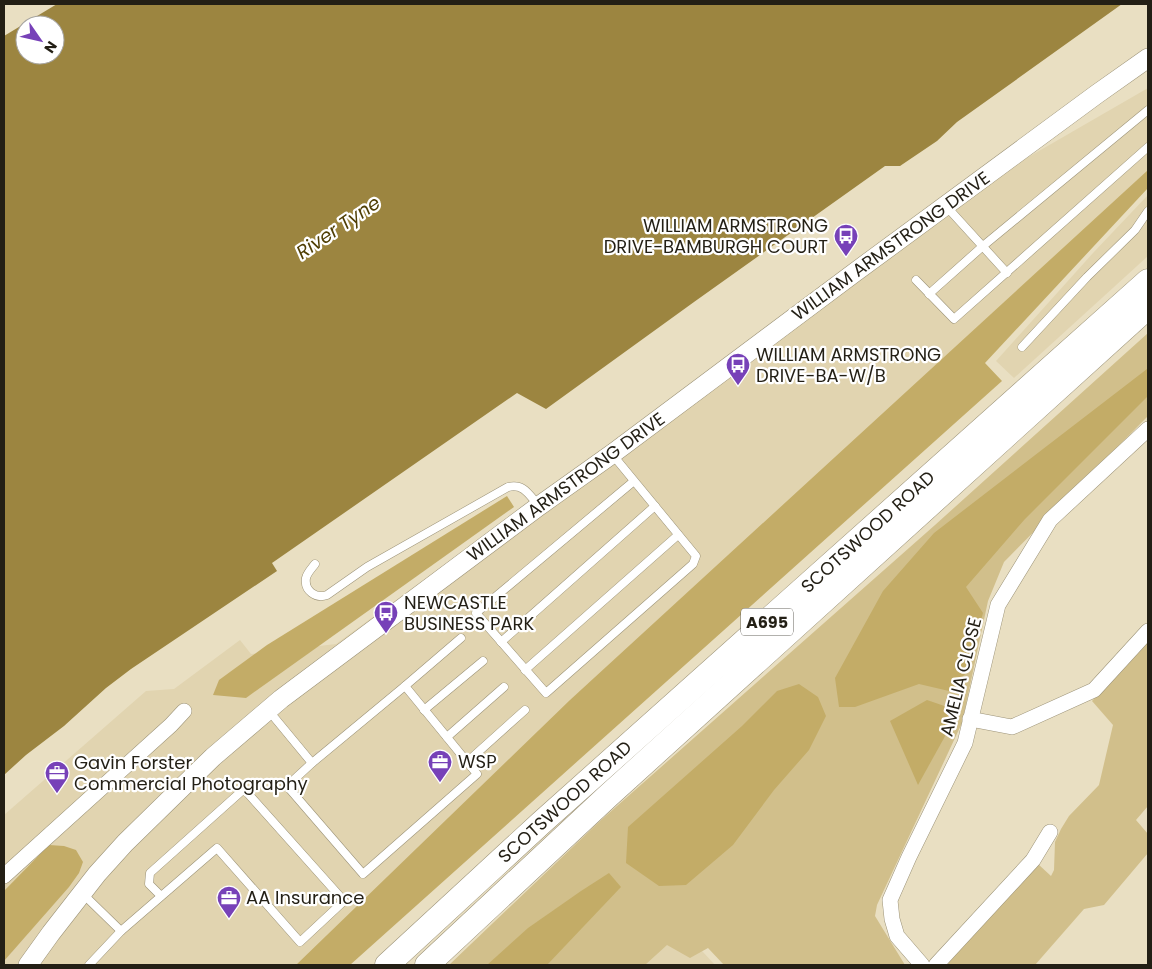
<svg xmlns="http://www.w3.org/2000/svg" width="1152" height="969" font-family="Poppins,sans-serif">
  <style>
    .built { fill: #e1d4b0 }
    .green { fill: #d1bf8b }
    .forest { fill: #c3ac67 }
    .water { fill: #9c8540; fill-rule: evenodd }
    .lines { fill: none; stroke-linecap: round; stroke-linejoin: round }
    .service-casing { stroke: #9c9378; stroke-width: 9 }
    .minor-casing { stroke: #9c9378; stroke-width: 16 }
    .tertiary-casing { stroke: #9c9378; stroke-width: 20 }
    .primary-casing { stroke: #9c9378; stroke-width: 25 }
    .service { stroke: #fff; stroke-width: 8 }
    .minor { stroke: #fff; stroke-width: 15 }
    .tertiary { stroke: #fff; stroke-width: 19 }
    .primary { stroke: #fff; stroke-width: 24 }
    .labels { text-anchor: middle; stroke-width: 4.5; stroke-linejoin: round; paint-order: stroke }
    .shield { fill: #fff; stroke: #65625b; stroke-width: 1 }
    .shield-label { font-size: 16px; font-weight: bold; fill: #231f15 }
    .poi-label { font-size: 18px; fill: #231f15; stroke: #fff; text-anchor: start }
    .street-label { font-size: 18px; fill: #231f15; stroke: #fff }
    .water-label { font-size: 19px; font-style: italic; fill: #503f05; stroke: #fff }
  </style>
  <rect width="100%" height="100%" fill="#e9dfc2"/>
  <g class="built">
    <polygon points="1148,88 1148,175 302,965 4,965 4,815 146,691 174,689 240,640 251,654 336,644 897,233"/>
    <polygon points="1148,195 1148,256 1014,378 996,361 1093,253"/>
    <polygon points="664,910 715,965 570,965"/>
  </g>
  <g class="green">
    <polygon points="1148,333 1148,416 1004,562 988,601 962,723 877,905 875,916 905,965 724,965 708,948 690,958 667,945 645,965 449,965 600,821 935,525"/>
    <polygon points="1148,641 1148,806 1136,820 1148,834 1148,853 1104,905 1084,909 1035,965 948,965 949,960 1038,864 1051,876 1054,870 1055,842 1061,829 1069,816 1099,785 1113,725 1092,701"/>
  </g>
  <g class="forest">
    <polygon points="1148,170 1148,188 985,363 1002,381 350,965 296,965 570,700"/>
    <polygon points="1147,369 1148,374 1148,396 1025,519 966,587 983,613 967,672 949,691 919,684 855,707 839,707 835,678 883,591 934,533"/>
    <polygon points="507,496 514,507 246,698 213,695 219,680 267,645"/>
    <polygon points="799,684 818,697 826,716 809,750 774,790 733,845 686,885 659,886 626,863 628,827 742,726 777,691"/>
    <polygon points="927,700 959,711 918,785 890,721"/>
    <polygon points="49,845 64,846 76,850 83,862 79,873 69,887 4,961 4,891"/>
    <polygon points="609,873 621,887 547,965 487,965 528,928 581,891"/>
  </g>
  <path class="water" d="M57 4H1122L957 122 937 141 900 166H885L694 302 546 409 517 393 272 563 277 571 131 669 106 688 64 726 26 755 4 775V36ZM25 25H55V55H25Z"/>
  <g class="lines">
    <defs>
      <g id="service">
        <polyline points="946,206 1007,273"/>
        <polyline points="916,280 954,319 1148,147"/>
        <polyline points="929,294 983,246 1148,110"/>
        <polyline points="1022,347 1087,277 1135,230 1148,211"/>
        <path d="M612 454C640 488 668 522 696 556L693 564 546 693 476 613 634 481"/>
        <path d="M315 564C312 568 307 573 306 578 304 591 316 599 327 595L367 567 508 487C524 483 529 495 539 506"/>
        <polyline points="501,642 655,506"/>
        <polyline points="525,670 678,535"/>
        <polygon points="405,686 477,774 363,874 287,786 312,763"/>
        <polyline points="405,686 461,638"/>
        <polyline points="424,710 483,661"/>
        <polyline points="269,711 312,763"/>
        <polyline points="447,737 504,687"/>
        <polyline points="467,762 525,710"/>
        <polyline points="83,894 121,931"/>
        <polyline points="89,965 121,931 217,848 300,942 344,901 244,789 150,873 149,884 161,896"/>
      </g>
      <g id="minor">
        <polyline points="970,719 1012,727 1094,690 1148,631"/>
        <polyline points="4,876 171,725 184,711"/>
        <polyline points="922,965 897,936 892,919 890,900 909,857 965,743 998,605 1050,520 1148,429"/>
        <polyline points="936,965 1033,860 1050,832"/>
      </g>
      <polyline id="tertiary" points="28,965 51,933 97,874 125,843 213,757 281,699 539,506 612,454 854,273 1097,94 1148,58"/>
      <g id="primary">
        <polyline points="387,965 541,823 1148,281"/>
        <polyline points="427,965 609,795 1148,307"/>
      </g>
    </defs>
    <use href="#service" class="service-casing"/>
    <use href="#minor" class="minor-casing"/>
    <use href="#tertiary" class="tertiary-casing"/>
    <use href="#primary" class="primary-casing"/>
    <use href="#service" class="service"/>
    <use href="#minor" class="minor"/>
    <use href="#tertiary" class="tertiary"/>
    <use href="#primary" class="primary"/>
  </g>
  <defs>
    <symbol id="bus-pin" viewBox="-11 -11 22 30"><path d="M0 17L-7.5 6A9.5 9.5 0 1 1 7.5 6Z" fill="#7741b8" stroke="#fff"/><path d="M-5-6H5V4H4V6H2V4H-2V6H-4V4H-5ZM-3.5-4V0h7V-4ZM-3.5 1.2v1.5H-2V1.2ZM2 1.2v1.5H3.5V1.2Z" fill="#fff"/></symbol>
    <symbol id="office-pin" viewBox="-11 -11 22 30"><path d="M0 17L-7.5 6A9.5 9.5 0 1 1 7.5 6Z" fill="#7741b8" stroke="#fff"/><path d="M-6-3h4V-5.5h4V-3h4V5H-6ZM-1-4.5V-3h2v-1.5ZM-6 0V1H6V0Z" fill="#fff"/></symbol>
  </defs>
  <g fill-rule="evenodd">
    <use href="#bus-pin" x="832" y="222" width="28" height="38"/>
    <use href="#bus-pin" x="724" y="351" width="28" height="38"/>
    <use href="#bus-pin" x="372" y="599" width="28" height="38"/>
    <use href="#office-pin" x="426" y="748" width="28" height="38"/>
    <use href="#office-pin" x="43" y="759" width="28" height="38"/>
    <use href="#office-pin" x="215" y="884" width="28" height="38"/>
  </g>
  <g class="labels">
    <rect class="shield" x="741" y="608.5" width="52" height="27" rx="4"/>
    <g class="shield-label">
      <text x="767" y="628">A695</text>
    </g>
    <g class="poi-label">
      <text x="828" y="232" text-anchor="end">WILLIAM ARMSTRONG<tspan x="828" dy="21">DRIVE-BAMBURGH COURT</tspan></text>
      <text x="756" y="361">WILLIAM ARMSTRONG<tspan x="756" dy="21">DRIVE-BA-W/B</tspan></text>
      <text x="404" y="609">NEWCASTLE<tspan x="404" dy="21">BUSINESS PARK</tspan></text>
      <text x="458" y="768">WSP</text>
      <text x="74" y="769">Gavin Forster<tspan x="74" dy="21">Commercial Photography</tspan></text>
      <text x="246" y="904">AA Insurance</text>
    </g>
    <g class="street-label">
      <text transform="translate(891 246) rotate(-36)" y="6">WILLIAM ARMSTRONG DRIVE</text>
      <text transform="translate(566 487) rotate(-36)" y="6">WILLIAM ARMSTRONG DRIVE</text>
      <text transform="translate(868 532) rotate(-42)" y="6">SCOTSWOOD ROAD</text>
      <text transform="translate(961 677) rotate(-76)" y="6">AMELIA CLOSE</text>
      <text transform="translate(565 802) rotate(-42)" y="6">SCOTSWOOD ROAD</text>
    </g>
    <g class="water-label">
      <text transform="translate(338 227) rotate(-34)" y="7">River Tyne</text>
    </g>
  </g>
  <rect width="1152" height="969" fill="none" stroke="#231f15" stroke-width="10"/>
  <g transform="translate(40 40) rotate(124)"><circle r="24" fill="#ffffff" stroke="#a7a5a1"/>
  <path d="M0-4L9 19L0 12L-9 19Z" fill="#7741b8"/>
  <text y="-8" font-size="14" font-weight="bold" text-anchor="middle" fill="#231f15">N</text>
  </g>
</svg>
